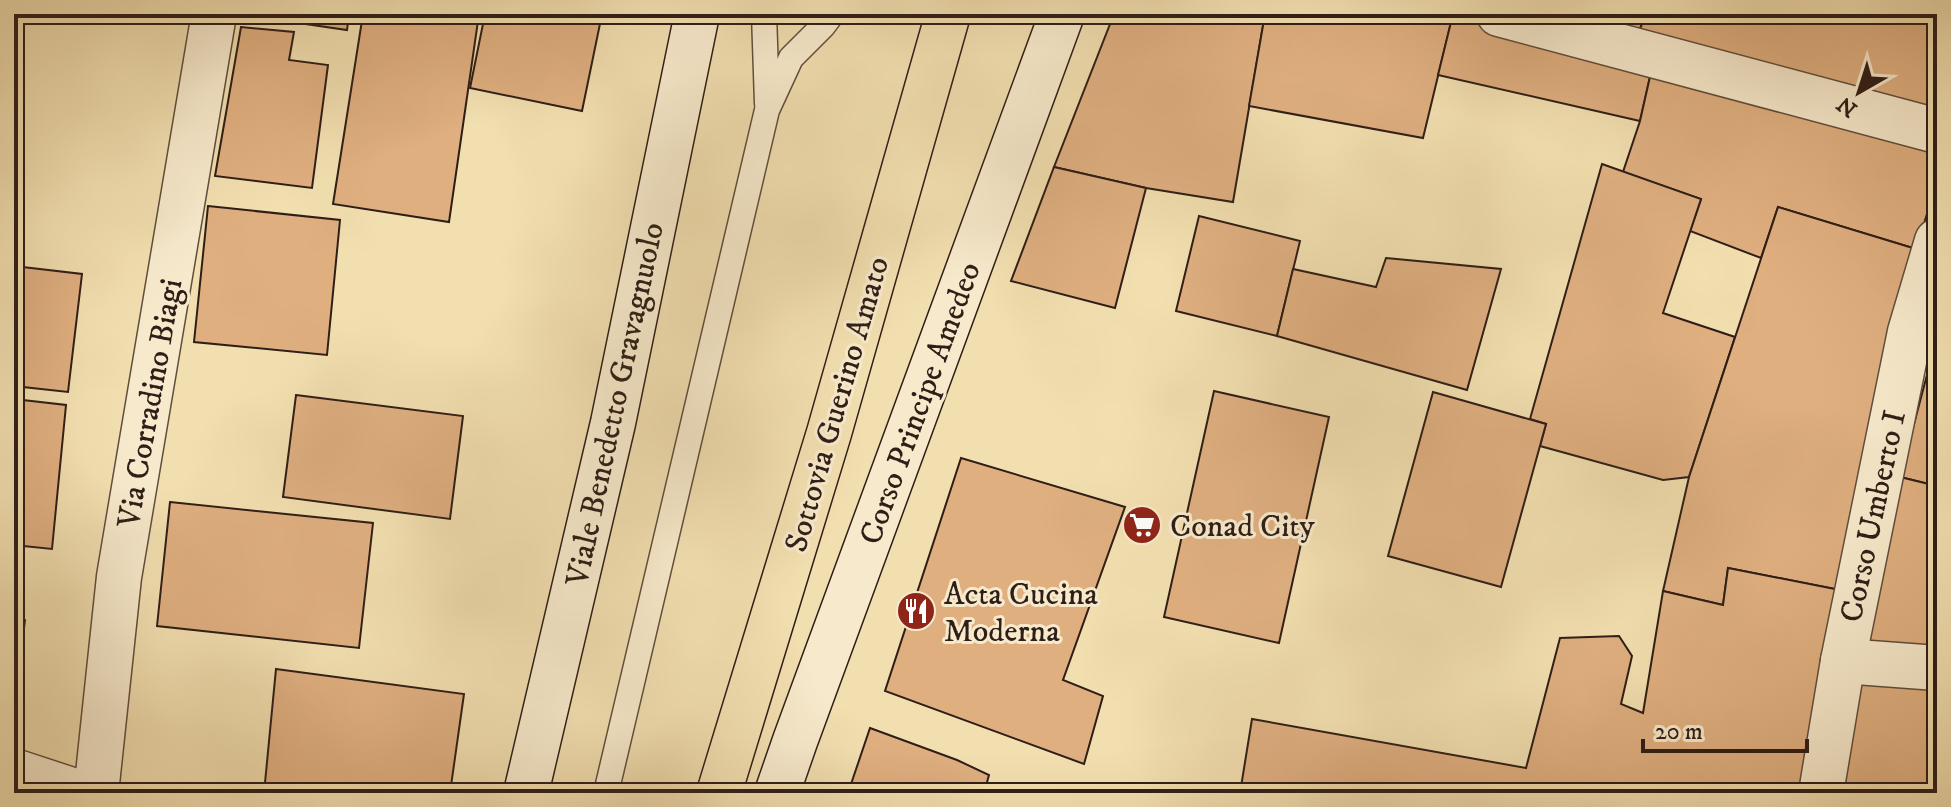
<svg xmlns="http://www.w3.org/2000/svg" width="1951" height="807" font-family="'IM FELL DW Pica',serif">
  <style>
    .building { fill: #dfaf80; stroke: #2f1e17; stroke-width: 2 }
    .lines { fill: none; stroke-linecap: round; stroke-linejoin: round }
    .lane-casing { stroke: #604e3d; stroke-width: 27 }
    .street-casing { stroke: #604e3d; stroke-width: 47 }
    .secondary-casing { stroke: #2f1e17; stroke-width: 47 }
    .primary-casing { stroke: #2f1e17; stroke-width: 47 }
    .lane { stroke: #f7eacc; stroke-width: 24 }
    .street { stroke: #f7eacc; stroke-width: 44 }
    .secondary { stroke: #f7eacc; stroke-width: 44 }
    .primary { stroke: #f2dfb0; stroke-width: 44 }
    .labels { text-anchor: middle; stroke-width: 6; stroke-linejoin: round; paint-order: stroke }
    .street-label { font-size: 32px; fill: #2f1e17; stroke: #f7eacc }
    .poi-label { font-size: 32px; fill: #2f1e17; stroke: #f7eacc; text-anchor: start }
  </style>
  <rect width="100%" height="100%" fill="#f2dfb0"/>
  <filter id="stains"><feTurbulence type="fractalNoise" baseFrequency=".0025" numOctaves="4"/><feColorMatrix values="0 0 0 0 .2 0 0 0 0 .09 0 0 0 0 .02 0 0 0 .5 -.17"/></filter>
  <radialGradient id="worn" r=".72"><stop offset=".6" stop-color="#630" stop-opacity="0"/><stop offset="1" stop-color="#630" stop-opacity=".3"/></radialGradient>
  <g class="building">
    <polygon points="250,14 349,14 347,30 250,16"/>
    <polygon points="363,14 479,14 449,222 333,204"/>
    <polygon points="485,14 602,14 582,111 470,88"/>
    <polygon points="1114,14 1265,14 1233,202 1146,188 1054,167"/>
    <polygon points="1265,14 1453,14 1423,138 1249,106"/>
    <polygon points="1453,14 1654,59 1640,121 1438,75"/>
    <polygon points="1534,14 1646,14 1635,41"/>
    <polygon points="1646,14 1937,14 1937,120 1635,41"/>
    <polygon points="241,27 294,32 289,60 328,65 312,188 215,176"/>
    <polygon points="1654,59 1937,143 1937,182 1916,249 1778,207 1761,258 1690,231 1701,199 1623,172 1640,121"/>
    <polygon points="1602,164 1701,199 1663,313 1735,337 1689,477 1663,480 1540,446 1546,424 1530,419"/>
    <polygon points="1054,167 1146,188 1115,308 1011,281"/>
    <polygon points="208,206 340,220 327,355 194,342"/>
    <polygon points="1778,207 1916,249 1840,590 1728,568 1723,605 1663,591 1689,477"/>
    <polygon points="1199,216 1300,241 1277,336 1176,311"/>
    <polygon points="1386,258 1501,269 1467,390 1277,336 1293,269 1376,287"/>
    <polygon points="14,266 82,274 68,392 14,386"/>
    <polygon points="1937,337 1937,486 1900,477"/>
    <polygon points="1214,391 1329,417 1279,643 1164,617"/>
    <polygon points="1433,392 1546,424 1501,587 1388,556"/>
    <polygon points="296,395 463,416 450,519 283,497"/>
    <polygon points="14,399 66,405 52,549 14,545"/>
    <polygon points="961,458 1125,507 1063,680 1103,696 1084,764 885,691"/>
    <polygon points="1900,477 1937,486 1937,659 1862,653"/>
    <polygon points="170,502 373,523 359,648 157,626"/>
    <polygon points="1728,568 1840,590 1802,793 1240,793 1252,719 1526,768 1560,638 1619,636 1632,656 1621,704 1643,713 1663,591 1723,605"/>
    <polygon points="14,618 25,620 14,708"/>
    <polygon points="276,669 464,694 450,793 264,793"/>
    <polygon points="1858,671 1937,677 1937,793 1832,793"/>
    <polygon points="870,728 957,760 989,775 984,793 848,793"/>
  </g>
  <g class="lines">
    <defs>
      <g id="lane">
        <polyline points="764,14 767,103"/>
        <polyline points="606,793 767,110 791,58 823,26 832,14"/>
      </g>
      <g id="street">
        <polyline points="1499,14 1937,131"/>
        <polyline points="1843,661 1937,668"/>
        <polyline points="14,771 81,793"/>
        <polyline points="96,793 119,577 214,14"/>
        <polyline points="1821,793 1843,661 1910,332 1937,241"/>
      </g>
      <g id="secondary">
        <polyline points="526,793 613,423 697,14"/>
        <polyline points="777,793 795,741 1062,14"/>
      </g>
      <polyline id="primary" points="719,793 829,433 948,14"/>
    </defs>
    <use href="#lane" class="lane-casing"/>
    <use href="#street" class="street-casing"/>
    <use href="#secondary" class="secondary-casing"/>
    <use href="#primary" class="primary-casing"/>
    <use href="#lane" class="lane"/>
    <use href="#street" class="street"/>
    <use href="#secondary" class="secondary"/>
    <use href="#primary" class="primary"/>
  </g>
  <defs>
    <symbol id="supermarket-disc" viewBox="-11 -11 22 22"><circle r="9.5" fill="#8f2418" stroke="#f7eacc"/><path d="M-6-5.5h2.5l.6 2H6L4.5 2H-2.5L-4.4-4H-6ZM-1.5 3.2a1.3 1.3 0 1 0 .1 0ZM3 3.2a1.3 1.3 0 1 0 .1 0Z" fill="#fff"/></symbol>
    <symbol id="restaurant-disc" viewBox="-11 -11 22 22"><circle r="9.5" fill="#8f2418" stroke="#f7eacc"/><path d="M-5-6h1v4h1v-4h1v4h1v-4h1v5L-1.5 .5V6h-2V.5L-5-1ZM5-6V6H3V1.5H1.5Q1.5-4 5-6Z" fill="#fff"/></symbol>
  </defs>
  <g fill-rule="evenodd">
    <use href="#supermarket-disc" x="1120" y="503" width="44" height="44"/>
    <use href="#restaurant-disc" x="894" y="589" width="44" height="44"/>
  </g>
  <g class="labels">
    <g class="street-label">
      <text transform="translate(149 403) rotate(-80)" y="11">Via Corradino Biagi</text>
      <text transform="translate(919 403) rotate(-70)" y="11">Corso Principe Amedeo</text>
      <text transform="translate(614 404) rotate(-78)" y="11">Viale Benedetto Gravagnuolo</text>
      <text transform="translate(836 404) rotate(-74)" y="11">Sottovia Guerino Amato</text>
      <text transform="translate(1872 516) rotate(-78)" y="11">Corso Umberto I</text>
    </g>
    <g class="poi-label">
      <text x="1170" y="536">Conad City</text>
      <text x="944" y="604">Acta Cucina<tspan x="944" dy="37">Moderna</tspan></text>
    </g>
  </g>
  <rect width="1951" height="807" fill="none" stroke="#f2dfb0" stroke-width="48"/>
  <rect x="16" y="16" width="1919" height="775" fill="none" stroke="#2f1e17" stroke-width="4"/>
  <rect x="24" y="24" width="1903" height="759" fill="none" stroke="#2f1e17" stroke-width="2"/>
  <g transform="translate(1859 92) rotate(219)" stroke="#f7eacc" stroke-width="6" paint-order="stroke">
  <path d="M0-6L14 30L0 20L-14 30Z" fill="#2f1e17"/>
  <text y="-12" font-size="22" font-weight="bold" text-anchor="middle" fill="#2f1e17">N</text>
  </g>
  <path d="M1643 739v12h164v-12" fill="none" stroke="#2f1e17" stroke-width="4"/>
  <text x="1655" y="739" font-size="24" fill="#2f1e17" stroke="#f7eacc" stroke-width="6" paint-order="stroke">20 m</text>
  <rect width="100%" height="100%" filter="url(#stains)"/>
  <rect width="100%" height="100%" fill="url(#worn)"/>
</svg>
